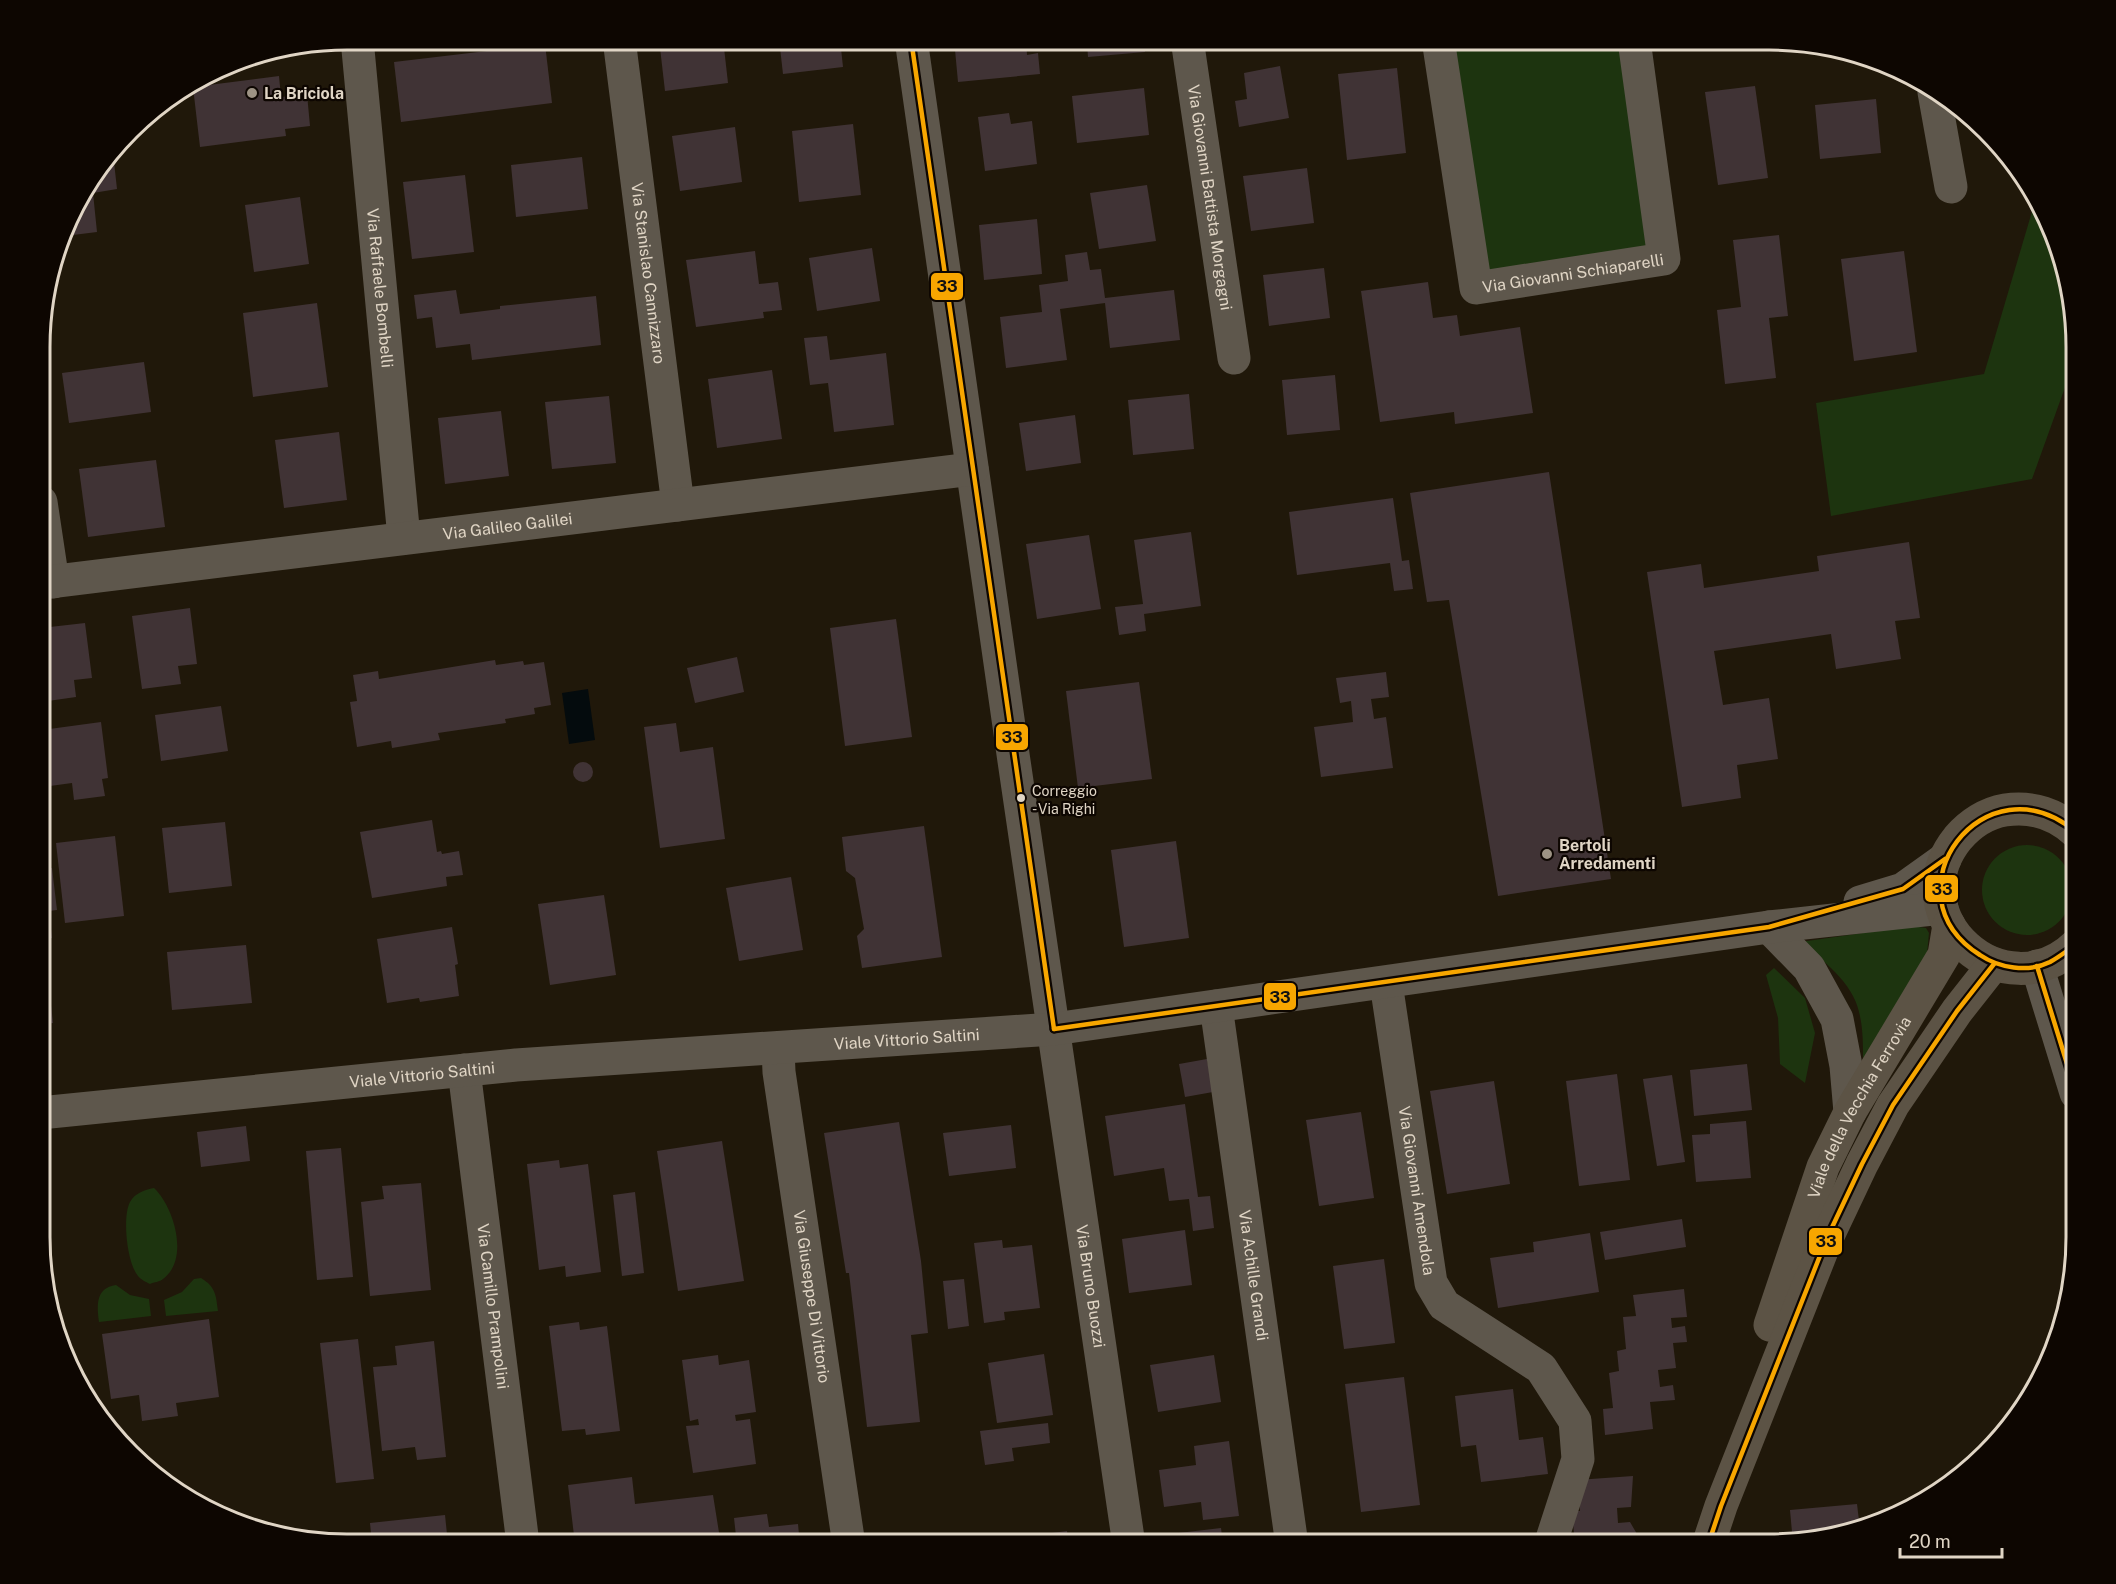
<svg xmlns="http://www.w3.org/2000/svg" width="2116" height="1584" font-family="'Public Sans',sans-serif">
  <style>
    .green { fill: #1d340f }
    .water { fill: #040b0d }
    .building { fill: #403335 }
    .lines { fill: none; stroke-linecap: round; stroke-linejoin: round }
    .minor { stroke: #5e574c; stroke-width: 33 }
    .major { stroke: #5c5345; stroke-width: 33 }
    .bus-1-casing { stroke: #0d0601; stroke-width: 9 }
    .bus-1 { stroke: #f7a600; stroke-width: 4.5 }
    .poi-dot { fill: #9d9384; stroke: #0d0601; stroke-width: 2 }
    .bus-dot { fill: #e0d5c5; stroke: #0d0601; stroke-width: 2 }
    .labels { text-anchor: middle; stroke-width: 4.5; stroke-linejoin: round; paint-order: stroke }
    .bus-label { font-size: 14px; fill: #e0d5c5; stroke: #0d0601; text-anchor: start }
    .poi-label { font-size: 16px; font-weight: bold; fill: #e0d5c5; stroke: #0d0601; text-anchor: start }
    .street-label { font-size: 16px; fill: #e0d5c5; stroke: #0d0601 }
    .rim { fill: none; stroke: #e0d5c5; stroke-width: 3 }
    .line-badge { stroke: #0d0601; stroke-width: 2 }
    .pale-badge-label { font-size: 16px; text-anchor: middle; font-weight: bold; fill: #111 }
  </style>
  <rect width="100%" height="100%" fill="#20180a"/>
  <g class="green">
    <polygon points="1453,40 1620,40 1650,246 1488,271"/>
    <polygon points="2036,198 2045,211 2071,286 2077,354 2032,479 1831,516 1816,403 1984,374"/>
    <circle cx="2027" cy="890" r="45"/>
    <path d="M1912 926 1926 928 1929 933 1927 954 1863 1059C1863 1044 1863 1027 1859 1012 1853 983 1822 959 1800 942Z"/>
    <polygon points="1774,968 1805,998 1815,1033 1805,1083 1780,1064 1778,1018 1766,975"/>
    <path d="M154 1188C174 1207 190 1259 163 1279 160 1282 154 1282 150 1284 146 1282 140 1279 138 1276 127 1263 122 1217 130 1202 135 1193 144 1190 154 1188Z"/>
    <path d="M201 1278C216 1287 216 1296 218 1311L166 1316 164 1300 182 1292 194 1279Z"/>
    <path d="M116 1285 130 1295 149 1299 151 1316 99 1322C97 1306 95 1288 116 1285Z"/>
  </g>
  <polygon class="water" points="588,689 595,740 569,744 562,693"/>
  <g class="building">
    <polygon points="659,39 723,39 728,83 665,91"/>
    <polygon points="779,39 840,39 843,67 783,74"/>
    <polygon points="954,39 1026,39 1027,55 1038,53 1040,74 958,82"/>
    <polygon points="1071,39 1144,39 1145,52 1088,57 1087,43 1071,44"/>
    <polygon points="545,44 552,103 401,122 394,62"/>
    <polygon points="1280,66 1289,118 1239,127 1235,101 1247,99 1244,73"/>
    <polygon points="1397,68 1406,153 1347,160 1338,74"/>
    <polygon points="279,76 281,97 307,94 310,126 285,129 286,136 200,147 193,87"/>
    <polygon points="1755,86 1768,178 1718,185 1705,92"/>
    <polygon points="1144,88 1149,135 1077,143 1072,96"/>
    <polygon points="1876,99 1881,153 1820,159 1815,105"/>
    <polygon points="1009,113 1011,124 1032,121 1037,164 985,171 978,117"/>
    <polygon points="853,124 861,195 799,202 792,131"/>
    <polygon points="735,127 742,182 680,191 672,136"/>
    <polygon points="113,153 117,189 93,193 97,232 65,236 80,193"/>
    <polygon points="582,157 588,209 516,217 511,165"/>
    <polygon points="1307,168 1314,223 1251,231 1243,176"/>
    <polygon points="465,175 474,252 412,259 403,182"/>
    <polygon points="1147,185 1156,241 1099,249 1090,193"/>
    <polygon points="300,197 309,264 254,272 245,205"/>
    <polygon points="1037,219 1042,274 984,280 979,225"/>
    <polygon points="1779,235 1788,316 1769,318 1776,378 1725,384 1717,310 1741,307 1733,240"/>
    <polygon points="872,248 880,301 817,311 809,258"/>
    <polygon points="755,251 759,284 778,282 782,310 763,312 764,318 696,327 686,260"/>
    <polygon points="1904,251 1917,352 1854,361 1841,259"/>
    <polygon points="1087,252 1090,270 1101,269 1105,298 1174,290 1180,340 1110,348 1105,303 1060,309 1067,360 1006,368 1000,317 1042,312 1039,285 1068,281 1065,255"/>
    <polygon points="1324,268 1330,318 1269,326 1263,275"/>
    <polygon points="1428,282 1433,318 1457,315 1460,336 1520,327 1533,413 1455,424 1454,412 1380,422 1361,291"/>
    <polygon points="456,290 460,314 500,309 500,306 596,296 601,345 472,360 470,344 436,348 432,317 417,319 414,295"/>
    <polygon points="317,303 328,387 253,397 243,313"/>
    <polygon points="827,336 830,360 886,353 894,425 834,432 828,383 810,385 804,338"/>
    <polygon points="144,362 151,412 69,423 62,373"/>
    <polygon points="772,370 782,439 717,448 708,379"/>
    <polygon points="1335,375 1340,430 1287,435 1282,380"/>
    <polygon points="1189,394 1194,449 1133,455 1128,400"/>
    <polygon points="609,396 616,463 552,469 545,402"/>
    <polygon points="501,411 509,476 445,484 438,418"/>
    <polygon points="1075,415 1081,463 1026,471 1019,423"/>
    <polygon points="339,432 347,500 284,508 275,440"/>
    <polygon points="156,460 165,527 88,537 79,469"/>
    <polygon points="1549,472 1611,879 1498,896 1449,600 1427,602 1410,493"/>
    <polygon points="1393,498 1402,561 1409,560 1413,589 1394,591 1390,563 1297,575 1289,512"/>
    <polygon points="1191,532 1201,606 1144,614 1146,631 1119,635 1115,607 1143,604 1134,540"/>
    <polygon points="1089,535 1101,609 1037,619 1026,544"/>
    <polygon points="1909,542 1920,618 1895,621 1901,659 1836,669 1831,634 1714,651 1723,705 1769,698 1778,759 1737,765 1741,798 1682,807 1647,572 1701,564 1704,588 1819,571 1817,556"/>
    <polygon points="190,608 197,664 178,666 181,684 142,689 132,616"/>
    <polygon points="896,619 912,737 845,746 830,628"/>
    <polygon points="85,623 92,678 74,680 76,697 41,702 41,628"/>
    <polygon points="737,657 744,692 695,703 687,668"/>
    <polygon points="495,660 496,665 523,661 524,665 544,662 551,705 534,708 535,714 505,719 506,723 438,733 440,740 392,748 391,741 357,747 350,702 357,701 353,675 378,671 379,679"/>
    <polygon points="1386,672 1389,697 1371,699 1374,719 1386,717 1393,768 1321,777 1314,727 1353,722 1351,701 1340,703 1336,678"/>
    <polygon points="1139,682 1152,779 1078,788 1066,691"/>
    <polygon points="221,706 228,751 161,761 155,715"/>
    <polygon points="101,722 108,778 102,779 105,796 74,800 72,783 50,786 42,730"/>
    <polygon points="676,723 680,752 713,747 725,839 660,848 644,727"/>
    <circle cx="583" cy="772" r="10"/>
    <polygon points="432,820 437,852 441,851 442,854 459,851 463,875 446,877 447,886 372,898 360,832"/>
    <polygon points="225,822 232,886 169,893 162,828"/>
    <polygon points="924,826 942,957 862,968 857,936 864,929 855,878 846,871 842,837"/>
    <polygon points="115,836 124,916 65,923 56,843"/>
    <polygon points="1176,841 1189,938 1124,947 1111,850"/>
    <polygon points="52,868 57,910 49,911 52,938 40,940 41,869"/>
    <polygon points="791,877 803,950 739,961 726,888"/>
    <polygon points="604,895 616,975 550,985 538,904"/>
    <polygon points="452,927 458,964 455,965 459,996 420,1002 419,998 387,1003 377,939"/>
    <polygon points="40,943 44,943 53,1023 40,1025"/>
    <polygon points="246,945 252,1003 172,1010 167,952"/>
    <polygon points="1207,1059 1213,1092 1185,1097 1179,1064"/>
    <polygon points="1747,1064 1752,1110 1694,1116 1690,1070"/>
    <polygon points="1617,1074 1630,1180 1579,1186 1566,1081"/>
    <polygon points="1672,1075 1685,1162 1657,1166 1643,1079"/>
    <polygon points="1494,1081 1510,1184 1447,1194 1430,1091"/>
    <polygon points="1185,1104 1198,1197 1210,1196 1214,1228 1193,1231 1189,1199 1169,1201 1164,1168 1114,1176 1105,1116"/>
    <polygon points="1361,1112 1374,1198 1319,1206 1306,1120"/>
    <polygon points="1746,1121 1751,1178 1696,1182 1692,1135 1710,1134 1710,1124"/>
    <polygon points="899,1122 921,1261 928,1333 911,1335 920,1422 867,1427 849,1273 846,1273 824,1133"/>
    <polygon points="1011,1125 1016,1168 949,1176 943,1133"/>
    <polygon points="246,1126 250,1161 201,1167 197,1132"/>
    <polygon points="722,1141 744,1281 678,1291 657,1151"/>
    <polygon points="341,1148 353,1277 317,1280 306,1151"/>
    <polygon points="559,1160 560,1168 588,1164 601,1272 566,1277 565,1266 539,1270 527,1164"/>
    <polygon points="421,1183 431,1290 370,1296 361,1202 384,1199 382,1186"/>
    <polygon points="635,1192 644,1273 622,1276 613,1195"/>
    <polygon points="1682,1219 1686,1247 1605,1260 1600,1232"/>
    <polygon points="43,1222 50,1291 49,1292 40,1258 40,1223"/>
    <polygon points="1185,1230 1192,1285 1129,1293 1122,1239"/>
    <polygon points="1590,1233 1599,1292 1498,1308 1490,1258 1534,1252 1533,1242"/>
    <polygon points="1002,1240 1003,1248 1032,1245 1040,1308 1004,1312 1005,1320 984,1323 974,1243"/>
    <polygon points="1384,1259 1395,1343 1344,1349 1333,1266"/>
    <polygon points="964,1279 969,1326 948,1329 943,1281"/>
    <polygon points="1684,1289 1687,1317 1671,1318 1672,1328 1685,1326 1687,1342 1673,1343 1676,1368 1658,1370 1660,1387 1673,1385 1675,1400 1650,1402 1653,1429 1605,1435 1603,1409 1613,1408 1609,1373 1619,1371 1617,1351 1626,1349 1623,1317 1636,1316 1633,1295"/>
    <polygon points="209,1319 219,1397 176,1403 178,1416 142,1421 139,1395 111,1399 102,1334"/>
    <polygon points="579,1322 580,1330 607,1326 620,1431 586,1435 585,1429 562,1431 549,1326"/>
    <polygon points="358,1339 374,1479 336,1483 320,1343"/>
    <polygon points="434,1341 446,1457 417,1460 415,1447 382,1451 373,1367 397,1365 395,1346"/>
    <polygon points="1044,1354 1053,1415 997,1423 988,1363"/>
    <polygon points="718,1355 719,1365 749,1360 756,1412 735,1415 736,1421 750,1419 756,1464 693,1473 686,1426 699,1425 698,1419 690,1421 682,1360"/>
    <polygon points="1214,1355 1221,1402 1158,1412 1150,1365"/>
    <polygon points="1404,1377 1420,1505 1361,1512 1345,1384"/>
    <polygon points="1513,1389 1519,1440 1543,1437 1548,1474 1481,1482 1476,1445 1461,1447 1455,1396"/>
    <polygon points="1048,1423 1050,1443 1012,1448 1014,1461 985,1465 980,1431"/>
    <polygon points="1229,1441 1239,1516 1203,1520 1201,1502 1164,1507 1159,1470 1196,1465 1194,1446"/>
    <polygon points="1633,1476 1631,1507 1617,1508 1618,1523 1630,1522 1637,1534 1635,1538 1616,1539 1616,1545 1575,1545 1572,1511 1580,1511 1577,1480"/>
    <polygon points="632,1477 635,1504 713,1495 721,1545 652,1545 651,1536 639,1536 641,1544 575,1544 568,1485"/>
    <polygon points="1857,1504 1860,1529 1830,1539 1793,1543 1790,1510"/>
    <polygon points="767,1514 769,1527 798,1524 800,1545 737,1545 734,1518"/>
    <polygon points="445,1515 448,1544 372,1544 370,1523"/>
    <polygon points="1221,1528 1223,1545 1171,1545 1170,1534"/>
    <polygon points="1067,1531 1069,1545 1016,1545 1015,1538"/>
  </g>
  <g class="lines">
    <g class="minor">
      <path id="s1" d="M357 39 404 538"/>
      <path id="s2" d="M619 39 678 505"/>
      <path id="s3" d="M911 39 1014 761 1129 1545"/>
      <path id="s4" d="M1187 39 1234 358"/>
      <path id="s5" d="M1438 39 1476 288 1664 259 1634 40"/>
      <polyline points="1934,92 1951,187"/>
      <polyline points="41,502 53,582"/>
      <path id="s6" d="M41 583 972 469"/>
      <polyline points="1860,902 1903,889 1945,859"/>
      <polyline points="1769,927 1809,968 1837,1019 1846,1066 1850,1112"/>
      <polyline points="2037,966 2076,1093"/>
      <path id="s7" d="M1386 983 1431 1283 1444 1305 1541 1368 1575 1421 1578 1459 1550 1545"/>
      <path id="s8" d="M1216 1006 1292 1545"/>
      <path id="s9" d="M778 1049 779 1072 849 1545"/>
      <path id="s10" d="M464 1070 523 1544"/>
      <path id="s11" d="M40 1113 516 1065 1054 1029 1769 927 1942 908"/>
    </g>
    <g class="major">
      <path d="M2077 944C2004 1015 1895 916 1958 838 1970 824 1987 813 2005 810 2032 806 2057 814 2077 833"/>
      <path id="s12" d="M1770 1325 1823 1167 1850 1112 1944 955 1949 925"/>
      <polyline points="1708,1545 1721,1506 1827,1238 1862,1164 1893,1105 1957,1011 1994,964"/>
    </g>
    <defs>
      <g id="bus-1">
        <polyline points="911,39 1054,1029"/>
        <path d="M2077 944C2068 950 2059 957 2050 962 2028 973 1999 968 1980 955 1882 893 1985 754 2077 833"/>
        <polyline points="2037,966 2076,1093"/>
        <polyline points="1054,1029 1769,927 1903,889 1945,859"/>
        <polyline points="1708,1545 1721,1506 1827,1238 1862,1164 1893,1105 1957,1011 1994,964"/>
      </g>
    </defs>
    <use href="#bus-1" class="bus-1-casing"/>
    <use href="#bus-1" class="bus-1"/>
  </g>
  <g class="poi-dot">
    <circle cx="252" cy="93" r="6"/>
    <circle cx="1547" cy="854" r="6"/>
  </g>
  <circle class="bus-dot" cx="1021" cy="798" r="5"/>
  <g class="labels">
    <g class="bus-label">
      <text x="1032" y="796">Correggio<tspan x="1032" dy="18">- Via Righi</tspan></text>
    </g>
    <g class="poi-label">
      <text x="264" y="99">La Briciola</text>
      <text x="1559" y="851">Bertoli<tspan x="1559" dy="18">Arredamenti</tspan></text>
    </g>
    <g class="street-label">
      <text dy="6" stroke="none"><textPath href="#s4" startOffset="160">Via Giovanni Battista Morgagni</textPath></text>
      <text dy="6" stroke="none"><textPath href="#s5" startOffset="350">Via Giovanni Schiaparelli</textPath></text>
      <text dy="6" stroke="none"><textPath href="#s2" startOffset="236">Via Stanislao Cannizzaro</textPath></text>
      <text dy="6" stroke="none"><textPath href="#s1" startOffset="250">Via Raffaele Bombelli</textPath></text>
      <text dy="6" stroke="none"><textPath href="#s6" startOffset="470">Via Galileo Galilei</textPath></text>
      <text dy="6" stroke="none"><textPath href="#s11" startOffset="870">Viale Vittorio Saltini</textPath></text>
      <text dy="6" stroke="none"><textPath href="#s11" startOffset="384">Viale Vittorio Saltini</textPath></text>
      <text dy="6" stroke="none"><textPath href="#s12" startOffset="236">Viale della Vecchia Ferrovia</textPath></text>
      <text dy="6" stroke="none"><textPath href="#s7" startOffset="210">Via Giovanni Amendola</textPath></text>
      <text dy="6" stroke="none"><textPath href="#s8" startOffset="272">Via Achille Grandi</textPath></text>
      <text dy="6" stroke="none"><textPath href="#s3" startOffset="1260">Via Bruno Buozzi</textPath></text>
      <text dy="6" stroke="none"><textPath href="#s9" startOffset="250">Via Giuseppe Di Vittorio</textPath></text>
      <text dy="6" stroke="none"><textPath href="#s10" startOffset="238">Via Camillo Prampolini</textPath></text>
    </g>
  </g>
  <path d="M0 0H2116V1584H0ZM347 50H1769A297 297 0 0 1 2066 347V1237A297 297 0 0 1 1769 1534H347A297 297 0 0 1 50 1237V347A297 297 0 0 1 347 50Z" fill="#0d0601" fill-rule="evenodd"/>
  <path class="rim" d="M347 50H1769A297 297 0 0 1 2066 347V1237A297 297 0 0 1 1769 1534H347A297 297 0 0 1 50 1237V347A297 297 0 0 1 347 50Z"/>
  <g class="line-badge">
    <rect x="930" y="272" width="34" height="29" rx="6" fill="#f7a600"/>
    <rect x="995" y="723" width="34" height="28" rx="6" fill="#f7a600"/>
    <rect x="1924" y="874" width="35" height="29" rx="6" fill="#f7a600"/>
    <rect x="1263" y="982" width="34" height="29" rx="6" fill="#f7a600"/>
    <rect x="1808" y="1227" width="35" height="29" rx="6" fill="#f7a600"/>
  </g>
  <g class="pale-badge-label">
    <text x="947" y="292">33</text>
    <text x="1012" y="743">33</text>
    <text x="1942" y="895">33</text>
    <text x="1280" y="1003">33</text>
    <text x="1826" y="1247">33</text>
  </g>
  <path d="M1900 1548v9h102v-9" fill="none" stroke="#e0d5c5" stroke-width="3"/>
  <text x="1909" y="1548" font-size="18" fill="#e0d5c5" stroke="#0d0601" stroke-width="4.5" paint-order="stroke">20 m</text>
</svg>
